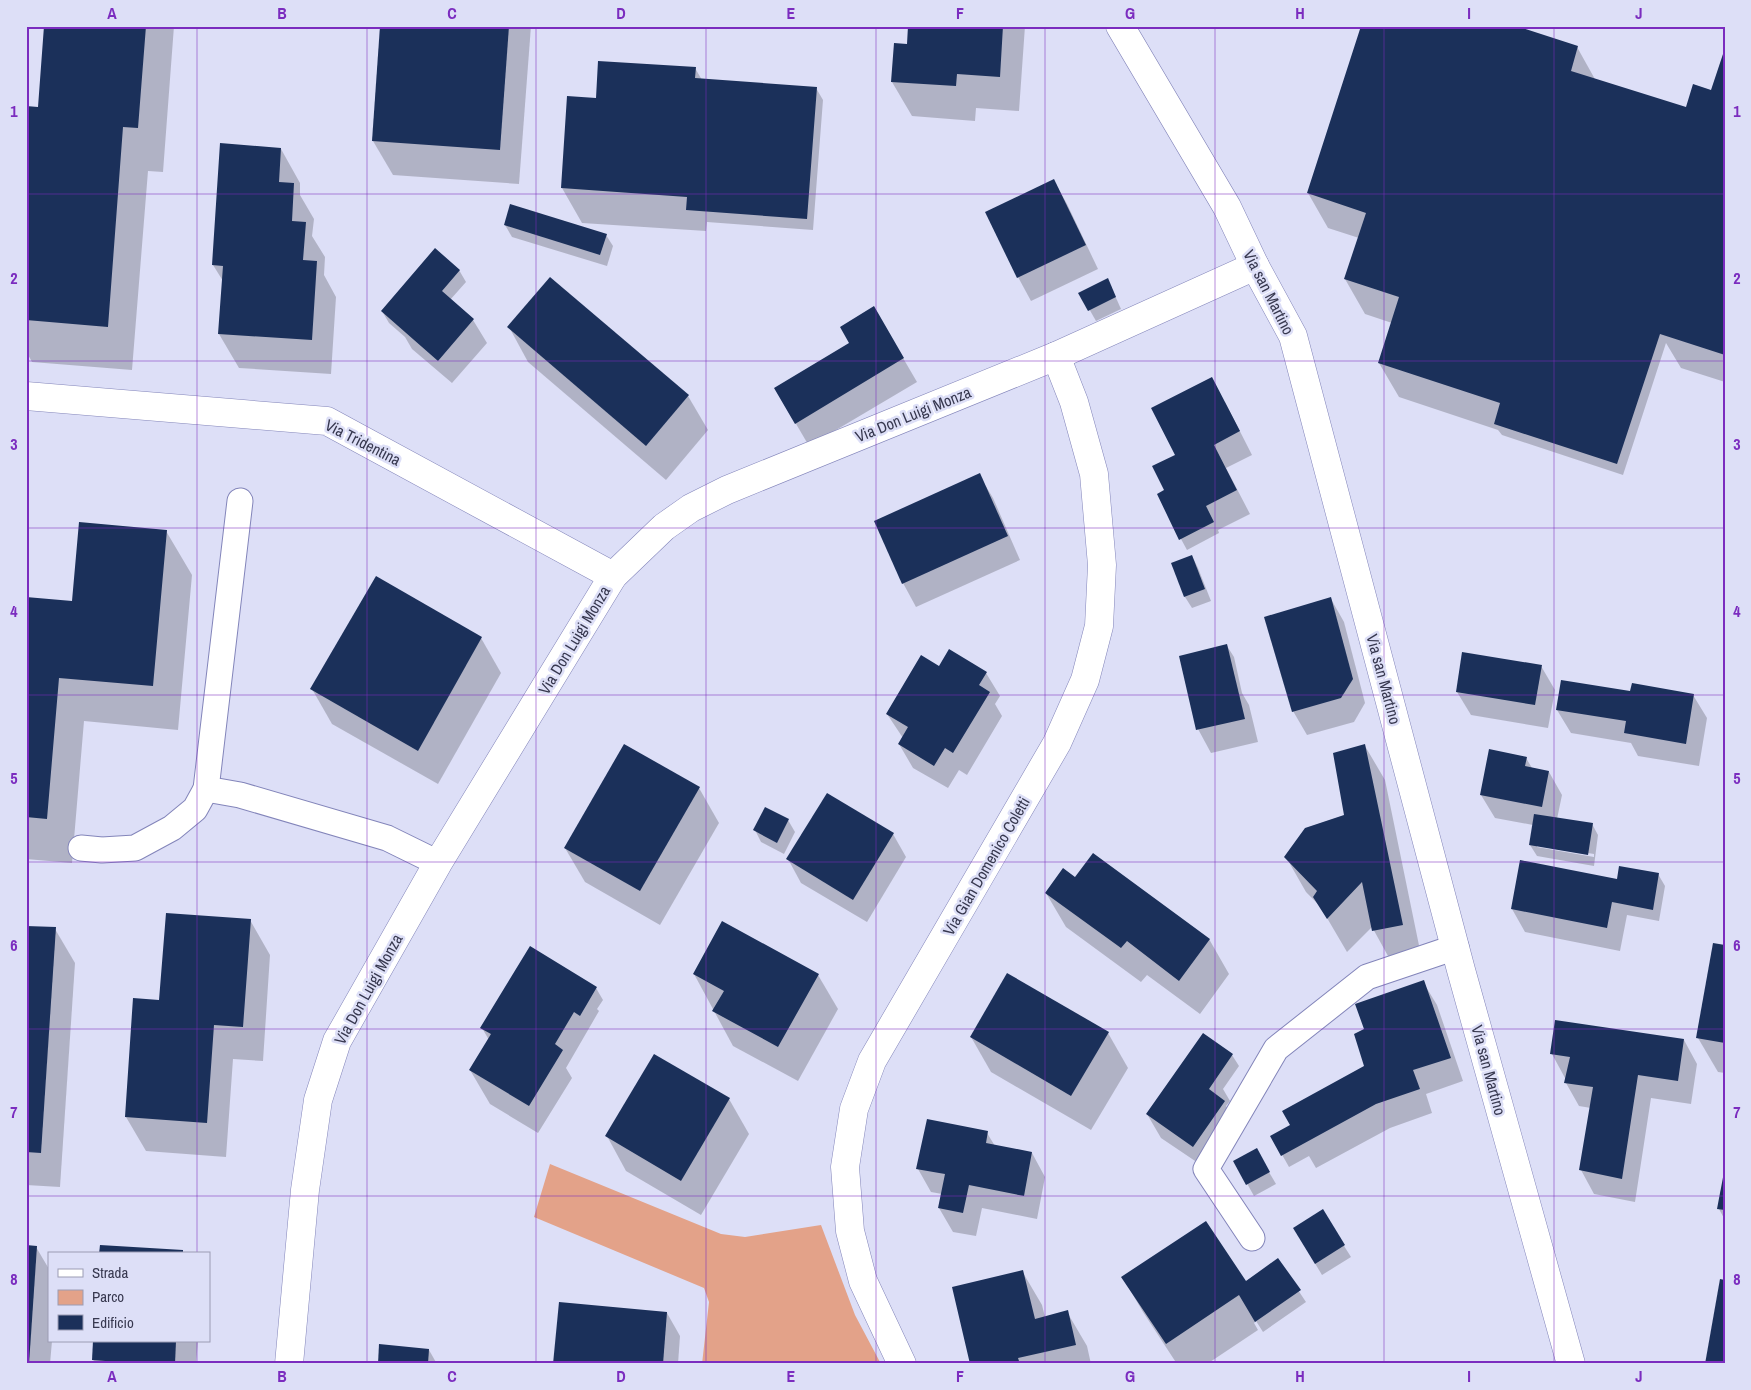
<svg xmlns="http://www.w3.org/2000/svg" width="1751" height="1390" font-family="'Archivo Narrow',sans-serif">
  <style>
    .green { fill: #e3a289 }
    .shadow { fill: #0003; fill-rule: evenodd }
    .building { fill: #1b305a }
    .lines { fill: none; stroke-linecap: round; stroke-linejoin: round }
    .service-casing { stroke: #8385ba; stroke-width: 27 }
    .minor-casing { stroke: #8385ba; stroke-width: 29 }
    .service { stroke: #fff; stroke-width: 25 }
    .minor { stroke: #fff; stroke-width: 28 }
    .grid { fill: none; stroke: #7b2cbf; stroke-width: 1; stroke-opacity: 0.55 }
    .labels { text-anchor: middle; stroke-width: 5; stroke-linejoin: round; paint-order: stroke }
    .street-label { font-size: 16px; fill: #37384f; stroke: #dddff7 }
    .neatline { fill: none; stroke: #7b2cbf; stroke-width: 2 }
    .grid-label { font-size: 16px; text-anchor: middle; font-weight: bold; fill: #7b2cbf }
  </style>
  <rect width="100%" height="100%" fill="#dddff7"/>
  <polygon class="green" points="550,1164 721,1234 745,1237 821,1225 855,1315 881,1364 702,1364 709,1302 704,1288 534,1217"/>
  <g class="shadow">
    <polygon points="46,26 174,26 163,172 148,171 132,370 32,362 26,351 26,107 39,108"/>
    <polygon points="382,26 531,26 519,184 393,175 373,141"/>
    <polygon points="910,26 1025,26 1019,111 976,108 975,121 912,116 892,82 908,46"/>
    <polygon points="1577,47 1596,81 1687,109 1712,91 1725,51 1725,382 1681,368 1666,343 1623,475 1502,435 1498,430 1399,397 1379,363 1392,323 1365,314 1345,279 1359,238 1328,228 1308,193"/>
    <polygon points="695,68 702,80 816,88 823,100 813,230 707,222 706,231 582,223 562,188 568,98 597,100"/>
    <polygon points="281,149 300,183 300,195 314,219 312,236 325,257 324,275 336,297 331,374 239,368 219,334 223,281 213,265"/>
    <polygon points="1054,181 1067,204 1098,269 1031,301 1018,277"/>
    <polygon points="505,225 606,235 613,246 607,266 512,237"/>
    <polygon points="459,270 466,282 450,300 473,320 487,343 452,383 412,349 405,337 389,323 382,311"/>
    <polygon points="550,278 688,396 708,430 666,480 528,362 509,327"/>
    <polygon points="1108,280 1121,309 1096,321 1080,293"/>
    <polygon points="903,358 917,382 809,446 775,388"/>
    <polygon points="1225,402 1252,455 1226,468 1250,514 1218,530 1219,533 1187,550 1181,539 1164,492"/>
    <polygon points="979,475 993,498 1020,560 916,607 903,583"/>
    <polygon points="166,531 192,575 178,730 84,721 72,863 26,859 26,599 73,603"/>
    <polygon points="1192,556 1198,568 1211,601 1192,608 1185,597"/>
    <polygon points="376,578 481,638 501,673 438,784 332,724 312,689"/>
    <polygon points="1331,599 1344,622 1365,703 1354,722 1307,735 1293,711"/>
    <polygon points="1227,646 1234,657 1242,693 1249,705 1258,742 1211,753 1198,729"/>
    <polygon points="1541,666 1555,690 1548,728 1471,715 1457,692"/>
    <polygon points="986,673 1000,696 995,704 1002,716 967,775 959,770 948,788 913,768 899,744 903,738 887,714"/>
    <polygon points="1631,692 1693,695 1707,718 1699,766 1638,756 1631,743 1571,733 1557,710"/>
    <polygon points="625,745 699,788 719,823 660,925 585,882 565,848"/>
    <polygon points="1365,746 1385,780 1422,960 1393,965 1372,927 1347,952 1320,906 1306,892 1286,857 1345,816"/>
    <path d="M1526 758 1532 768 1549 772 1562 795 1557 819 1592 824 1598 835 1594 866 1537 856 1530 845 1533 825 1495 818 1481 795ZM1537 845 1594 854V857L1537 847Z"/>
    <polygon points="788,820 795,832 784,854 761,842 755,830"/>
    <polygon points="893,834 906,857 867,922 801,883 788,859"/>
    <polygon points="1658,874 1665,886 1659,921 1627,915 1620,951 1525,932 1512,909 1616,880"/>
    <polygon points="1075,879 1209,939 1229,974 1200,1014 1147,975 1141,982 1066,927 1046,893"/>
    <polygon points="250,920 270,955 263,1061 233,1059 226,1157 146,1151 126,1117 161,1002"/>
    <polygon points="26,927 55,929 75,963 60,1187 26,1185"/>
    <polygon points="1725,946 1725,1073 1718,1072 1698,1038"/>
    <polygon points="694,974 818,975 838,1009 798,1081 733,1046"/>
    <polygon points="579,977 596,988 603,1000 597,1009 599,1011 566,1068 572,1078 538,1133 490,1104 470,1070 489,1040 482,1028"/>
    <polygon points="1423,982 1437,1005 1463,1081 1426,1094 1432,1113 1390,1128 1316,1168 1309,1156 1289,1167 1272,1137 1290,1127 1366,1067 1366,1030"/>
    <polygon points="1108,1033 1128,1068 1091,1130 991,1072 971,1037"/>
    <polygon points="1684,1040 1697,1064 1691,1104 1651,1098 1635,1202 1594,1194 1581,1170 1591,1108 1579,1106 1566,1083 1567,1078 1565,1078 1552,1054"/>
    <polygon points="1232,1055 1239,1066 1223,1089 1230,1101 1226,1106 1238,1125 1207,1169 1161,1138 1147,1114"/>
    <polygon points="729,1099 749,1134 701,1215 626,1171 607,1136"/>
    <polygon points="987,1133 995,1146 1032,1153 1045,1177 1037,1219 982,1208 976,1236 953,1232 939,1208 942,1194 931,1192 918,1169"/>
    <polygon points="1256,1150 1276,1184 1254,1196 1235,1162"/>
    <polygon points="1725,1173 1725,1220 1719,1209"/>
    <polygon points="1322,1211 1351,1257 1322,1275 1301,1240"/>
    <polygon points="36,1247 49,1269 49,1341 52,1341 50,1364 26,1364"/>
    <polygon points="1278,1260 1306,1302 1263,1332 1256,1321 1254,1323 1258,1330 1207,1364 1177,1364 1143,1312 1123,1278 1245,1282"/>
    <polygon points="1022,1271 1042,1305 1045,1317 1067,1312 1087,1346 1091,1364 971,1364"/>
    <polygon points="667,1313 680,1336 678,1364 555,1364"/>
    <polygon points="94,1341 198,1341 196,1364 95,1364 93,1359"/>
    <polygon points="429,1350 437,1364 379,1364"/>
  </g>
  <g class="building">
    <polygon points="44,26 146,26 138,128 123,127 108,327 26,320 26,106 38,107"/>
    <polygon points="380,26 509,26 500,150 372,141"/>
    <polygon points="908,26 1003,26 1000,77 957,74 956,86 891,82 894,43 907,44"/>
    <polygon points="1361,26 1516,26 1578,46 1571,71 1686,107 1693,84 1711,90 1725,48 1725,355 1660,334 1617,464 1494,424 1500,403 1378,363 1399,297 1344,279 1366,213 1307,193"/>
    <polygon points="598,61 696,67 695,78 817,87 807,219 686,210 687,197 561,188 567,96 596,98"/>
    <polygon points="220,143 281,148 279,182 294,183 292,221 306,222 303,260 317,261 312,340 218,334 223,266 212,265"/>
    <polygon points="1054,179 1086,245 1017,278 985,212"/>
    <polygon points="510,204 607,234 600,255 504,225"/>
    <polygon points="435,248 460,270 442,291 474,319 438,361 381,311"/>
    <polygon points="550,277 689,395 646,446 507,327"/>
    <polygon points="1108,278 1116,297 1088,311 1078,293"/>
    <polygon points="874,306 904,358 795,424 774,388 849,343 840,327"/>
    <polygon points="1212,377 1240,431 1214,445 1237,490 1206,506 1214,522 1179,540 1157,494 1164,490 1152,466 1175,455 1151,408"/>
    <polygon points="980,473 1008,536 902,584 874,521"/>
    <polygon points="79,522 167,530 153,686 59,678 47,819 26,817 26,597 72,601"/>
    <polygon points="1192,555 1205,589 1184,597 1171,563"/>
    <polygon points="376,576 482,637 418,751 310,689"/>
    <polygon points="1331,597 1353,679 1341,698 1292,712 1264,617"/>
    <polygon points="1227,644 1245,719 1196,730 1179,656"/>
    <polygon points="949,649 987,672 979,685 990,692 953,753 945,748 934,766 898,744 908,727 886,714 921,655 939,666"/>
    <polygon points="1462,652 1542,665 1535,705 1456,692"/>
    <polygon points="1561,680 1630,691 1632,683 1694,694 1686,744 1624,733 1626,721 1556,710"/>
    <polygon points="624,744 700,787 640,891 564,848"/>
    <polygon points="1365,744 1403,925 1372,931 1362,882 1327,919 1313,897 1317,891 1284,857 1305,828 1344,815 1333,753"/>
    <polygon points="1489,749 1527,757 1525,766 1549,771 1542,807 1480,795"/>
    <polygon points="827,793 894,833 853,900 786,859"/>
    <polygon points="765,807 789,819 777,843 753,830"/>
    <polygon points="1534,814 1593,823 1588,855 1529,845"/>
    <polygon points="1093,853 1210,939 1179,981 1127,941 1121,948 1045,893 1063,868 1075,877"/>
    <polygon points="1520,860 1617,879 1619,866 1659,873 1653,910 1612,902 1607,928 1511,909"/>
    <polygon points="166,913 251,919 243,1027 214,1025 207,1123 125,1117 133,998 159,1000"/>
    <polygon points="722,921 819,974 778,1047 712,1011 724,991 693,974"/>
    <polygon points="26,926 56,927 41,1153 26,1152"/>
    <polygon points="1713,943 1725,945 1725,1043 1696,1038"/>
    <polygon points="530,946 597,987 580,1016 574,1012 555,1044 563,1050 529,1106 469,1070 491,1034 480,1028"/>
    <polygon points="1007,973 1109,1032 1071,1096 970,1037"/>
    <polygon points="1424,980 1451,1058 1413,1070 1420,1089 1376,1104 1281,1156 1270,1136 1290,1125 1282,1111 1364,1066 1354,1034 1364,1029 1355,1004"/>
    <polygon points="1555,1020 1684,1039 1678,1081 1638,1075 1622,1179 1579,1170 1593,1087 1564,1083 1570,1057 1550,1054"/>
    <polygon points="1203,1033 1233,1054 1209,1089 1225,1101 1193,1147 1146,1114"/>
    <polygon points="654,1054 730,1098 681,1181 605,1136"/>
    <polygon points="927,1119 988,1131 986,1143 1032,1152 1024,1196 969,1185 963,1213 938,1208 945,1174 916,1169"/>
    <polygon points="1257,1148 1270,1172 1246,1185 1233,1161"/>
    <polygon points="1724,1172 1725,1172 1725,1210 1717,1209"/>
    <polygon points="1323,1209 1345,1245 1315,1264 1293,1228"/>
    <polygon points="1206,1221 1246,1281 1278,1258 1301,1290 1255,1322 1239,1295 1166,1344 1121,1277"/>
    <polygon points="26,1245 37,1246 29,1364 26,1364"/>
    <polygon points="100,1245 183,1250 183,1254 99,1254"/>
    <polygon points="1023,1270 1035,1319 1068,1310 1076,1345 1018,1358 1020,1364 970,1364 952,1287"/>
    <polygon points="1720,1279 1725,1280 1725,1364 1705,1364"/>
    <polygon points="559,1302 667,1312 663,1364 553,1364"/>
    <polygon points="93,1341 176,1341 175,1364 145,1364 92,1360"/>
    <polygon points="379,1344 429,1349 428,1364 378,1364"/>
  </g>
  <g class="lines">
    <defs>
      <g id="service">
        <polyline points="240,501 206,789 240,795 387,838 438,863"/>
        <polyline points="81,848 102,850 135,848 172,828 195,809 206,789"/>
        <polyline points="1252,1238 1206,1169 1276,1049 1367,977 1456,947"/>
      </g>
      <g id="minor">
        <polyline points="1120,26 1227,207 1255,266 1293,336 1461,970 1571,1364"/>
        <polyline points="26,396 327,421 613,576"/>
        <polyline points="289,1364 305,1190 318,1100 337,1041 438,863 613,576 664,527 691,508 727,490 1056,356 1255,266"/>
        <polyline points="902,1364 863,1281 850,1231 845,1167 854,1109 872,1061 1057,743 1085,680 1099,626 1102,565 1094,474 1074,402 1056,356"/>
      </g>
    </defs>
    <use href="#service" class="service-casing"/>
    <use href="#minor" class="minor-casing"/>
    <use href="#service" class="service"/>
    <use href="#minor" class="minor"/>
  </g>
  <path class="grid" d="M197 26V1254M367 26V1364M536 26V1364M706 26V1364M876 26V1364M1045 26V1364M1215 26V1364M1384 26V1364M1554 26V1364M26 194H1725M26 361H1725M26 528H1725M26 695H1725M26 862H1725M26 1029H1725M26 1196H1725M197 1341V1364"/>
  <g class="labels">
    <g class="street-label">
      <text transform="translate(1269 292) rotate(63)" y="6">Via san Martino</text>
      <text transform="translate(913 414) rotate(-22)" y="6">Via Don Luigi Monza</text>
      <text transform="translate(363 442) rotate(27)" y="6">Via Tridentina</text>
      <text transform="translate(574 640) rotate(-59)" y="6">Via Don Luigi Monza</text>
      <text transform="translate(1384 679) rotate(75)" y="6">Via san Martino</text>
      <text transform="translate(986 866) rotate(-60)" y="6">Via Gian Domenico Coletti</text>
      <text transform="translate(368 989) rotate(-61)" y="6">Via Don Luigi Monza</text>
      <text transform="translate(1489 1070) rotate(75)" y="6">Via san Martino</text>
    </g>
  </g>
  <rect width="1751" height="1390" fill="none" stroke="#dddff7" stroke-width="55"/>
  <rect x="48" y="1252" width="162" height="90" fill="#dddff7" stroke="#9b9cb4"/>
  <rect x="58" y="1269" width="25" height="8" fill="#ffffff" stroke="#9b9cb4"/>
  <text x="92" y="1278" font-size="15" fill="#37384f">Strada</text>
  <rect x="58" y="1290" width="25" height="15" fill="#e3a289" stroke="#9b9cb4"/>
  <text x="92" y="1302" font-size="15" fill="#37384f">Parco</text>
  <rect x="58" y="1315" width="25" height="15" fill="#1b305a" stroke="#9b9cb4"/>
  <text x="92" y="1328" font-size="15" fill="#37384f">Edificio</text>
  <rect x="28" y="28" width="1696" height="1334" class="neatline"/>
  <g class="grid-label">
    <text x="112" y="19">A</text>
    <text x="282" y="19">B</text>
    <text x="452" y="19">C</text>
    <text x="621" y="19">D</text>
    <text x="791" y="19">E</text>
    <text x="960" y="19">F</text>
    <text x="1130" y="19">G</text>
    <text x="1300" y="19">H</text>
    <text x="1469" y="19">I</text>
    <text x="1639" y="19">J</text>
    <text x="14" y="117">1</text>
    <text x="1737" y="117">1</text>
    <text x="14" y="284">2</text>
    <text x="1737" y="284">2</text>
    <text x="14" y="450">3</text>
    <text x="1737" y="450">3</text>
    <text x="14" y="617">4</text>
    <text x="1737" y="617">4</text>
    <text x="14" y="784">5</text>
    <text x="1737" y="784">5</text>
    <text x="14" y="951">6</text>
    <text x="1737" y="951">6</text>
    <text x="14" y="1118">7</text>
    <text x="1737" y="1118">7</text>
    <text x="14" y="1285">8</text>
    <text x="1737" y="1285">8</text>
    <text x="112" y="1382">A</text>
    <text x="282" y="1382">B</text>
    <text x="452" y="1382">C</text>
    <text x="621" y="1382">D</text>
    <text x="791" y="1382">E</text>
    <text x="960" y="1382">F</text>
    <text x="1130" y="1382">G</text>
    <text x="1300" y="1382">H</text>
    <text x="1469" y="1382">I</text>
    <text x="1639" y="1382">J</text>
  </g>
</svg>
